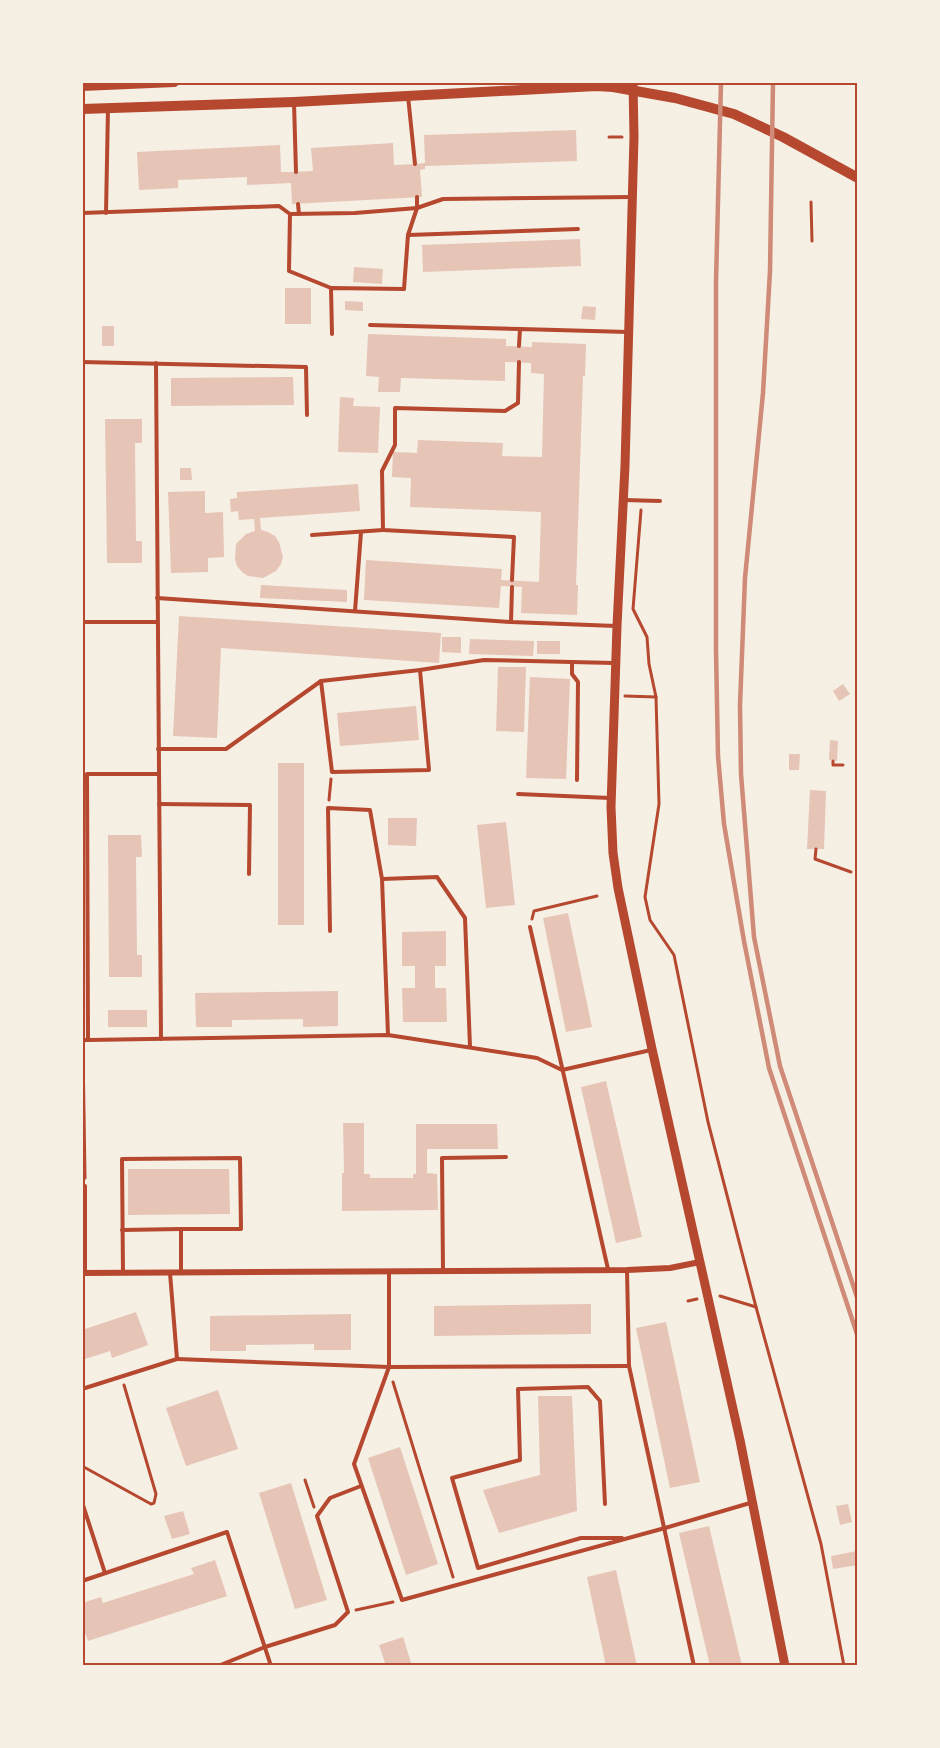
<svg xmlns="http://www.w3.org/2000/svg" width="940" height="1748" font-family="Georgia,serif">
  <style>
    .building { fill: #e6c5b7 }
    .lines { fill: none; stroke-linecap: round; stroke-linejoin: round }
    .path { stroke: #b5482f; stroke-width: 3 }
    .service { stroke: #b5482f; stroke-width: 4 }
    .minor { stroke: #b5482f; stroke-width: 6 }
    .tertiary { stroke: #b5482f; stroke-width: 9 }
    .secondary { stroke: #b5482f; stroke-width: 10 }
    .rail { stroke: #cf8b77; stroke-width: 4.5 }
    .neatline { fill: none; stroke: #b5482f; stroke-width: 2 }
  </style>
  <rect width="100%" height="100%" fill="#f6efe4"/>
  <g class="building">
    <polygon points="576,130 577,161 425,166 425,169 420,170 422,197 292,204 291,183 247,185 247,177 178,180 178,188 139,190 137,152 280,145 281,172 290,172 313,171 311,148 393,143 394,165 415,164 425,163 424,135"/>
    <polygon points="580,239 581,266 423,272 422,245"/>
    <polygon points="354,267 383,269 382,284 353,282"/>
    <rect x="285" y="288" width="26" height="36"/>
    <polygon points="345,301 363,302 363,311 345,310"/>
    <polygon points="583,306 596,307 595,320 581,319"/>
    <rect x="102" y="326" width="12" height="20"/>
    <polygon points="368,334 506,339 506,346 532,347 532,342 586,344 585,376 583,376 576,585 578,585 577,615 521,613 522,587 501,586 499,608 364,600 366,560 502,569 501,580 539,582 541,512 410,507 411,478 392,477 393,452 417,453 418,440 503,443 502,456 542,457 544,374 531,373 531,363 505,362 505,381 401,378 400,392 378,392 379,377 366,376"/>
    <polygon points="293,377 294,405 171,406 171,378"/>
    <polygon points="340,397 354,398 353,406 380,407 378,453 338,452"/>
    <polygon points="105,419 142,419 142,443 135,443 136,541 142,541 142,563 107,563"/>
    <polygon points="180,468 191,468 192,480 180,480"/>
    <polygon points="358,484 360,511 260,518 261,530 268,532 275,536 279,542 283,557 281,564 276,571 263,578 248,576 242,572 237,566 235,559 236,544 246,534 255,531 254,519 239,520 238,511 231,512 230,499 237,498 237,492"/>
    <polygon points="205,491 205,513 223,512 224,557 208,558 208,572 171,573 168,492"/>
    <polygon points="261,585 347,590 347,602 260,598"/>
    <polygon points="179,616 441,633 439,663 221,648 217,738 173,736"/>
    <polygon points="442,637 461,637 461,653 442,652"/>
    <polygon points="470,639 534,641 533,656 469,654"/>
    <rect x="537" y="641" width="23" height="13"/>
    <polygon points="498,667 526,667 524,732 496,731"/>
    <polygon points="530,677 570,679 566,779 526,778"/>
    <polygon points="843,684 850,694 839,701 833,691"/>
    <polygon points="416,706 419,740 340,746 337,713"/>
    <polygon points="830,740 838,741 837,761 829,760"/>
    <polygon points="789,754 800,754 799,770 789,770"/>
    <rect x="278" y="763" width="26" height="162"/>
    <polygon points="810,790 826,791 824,849 807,849"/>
    <polygon points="388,818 417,818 416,846 388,845"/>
    <polygon points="506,822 515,905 486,908 477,825"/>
    <polygon points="108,835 141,835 142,857 136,857 137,955 142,955 142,977 109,977"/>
    <polygon points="568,913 592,1027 566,1032 543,918"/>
    <polygon points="446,931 446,966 435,966 435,988 446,988 447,1022 403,1022 402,988 415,988 415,966 402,966 402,932"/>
    <polygon points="338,991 338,1026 303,1027 303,1019 232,1020 232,1027 196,1027 195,993"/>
    <rect x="108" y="1010" width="39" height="17"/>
    <polygon points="606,1081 642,1237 616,1243 581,1087"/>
    <polygon points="343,1123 364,1123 364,1174 370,1174 370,1178 413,1178 413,1174 416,1174 416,1124 497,1124 498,1149 427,1149 427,1173 437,1174 438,1210 342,1211 342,1173 344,1173"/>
    <polygon points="128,1169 229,1169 230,1214 128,1215"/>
    <polygon points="591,1304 591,1334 434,1336 434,1306"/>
    <polygon points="136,1312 148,1345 112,1358 110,1351 82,1360 82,1330"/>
    <polygon points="351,1314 351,1350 314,1350 314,1344 246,1345 246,1351 210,1351 210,1316"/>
    <polygon points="666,1322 700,1482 670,1488 636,1328"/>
    <polygon points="218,1390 238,1449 186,1466 166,1408"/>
    <polygon points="538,1396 572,1396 577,1511 499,1533 483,1490 540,1475"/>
    <polygon points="400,1447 438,1564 406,1575 368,1458"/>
    <polygon points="291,1483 327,1600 295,1609 259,1493"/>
    <polygon points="848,1504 852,1522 840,1525 836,1506"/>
    <polygon points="183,1511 190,1534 172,1539 164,1516"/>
    <polygon points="709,1526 742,1666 710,1666 679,1533"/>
    <polygon points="857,1551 858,1565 833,1569 831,1556"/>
    <polygon points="215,1560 227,1596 88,1641 82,1625 82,1603 101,1597 103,1603 194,1574 191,1568"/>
    <polygon points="616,1570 637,1666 606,1666 587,1577"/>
    <polygon points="403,1637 412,1666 386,1666 379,1645"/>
  </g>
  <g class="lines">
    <g class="path">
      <polyline points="609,137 622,137"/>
      <polyline points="811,202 812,241"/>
      <polyline points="641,510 633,609 647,637 649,664 656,697 659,804 645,897 650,920 674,955 708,1122 756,1307 821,1544 844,1666"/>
      <polyline points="625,696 656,697"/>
      <polyline points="833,761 833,765 843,765"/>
      <polyline points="329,800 331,779"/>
      <polyline points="816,849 815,859 851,872"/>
      <polyline points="532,919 534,911 597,896"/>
      <polyline points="83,1047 85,1178"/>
      <polyline points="720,1296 756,1307"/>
      <polyline points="688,1301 697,1299"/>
      <polyline points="393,1382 453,1577"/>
      <polyline points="82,1466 151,1504 154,1503 156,1494 124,1385"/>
      <polyline points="305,1480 314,1507"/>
      <polyline points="356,1610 393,1602"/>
    </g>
    <g class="service">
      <polyline points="408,96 415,164"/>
      <polyline points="294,103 296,172"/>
      <polyline points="298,204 299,214"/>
      <polyline points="82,213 279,206 290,214 355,213 417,208 443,199 632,197"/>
      <polyline points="106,213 108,108"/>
      <polyline points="290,214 289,271 331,288"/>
      <polyline points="408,235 578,229"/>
      <polyline points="370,325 520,329"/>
      <polyline points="332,334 331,288 404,289 408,235 417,208 417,197"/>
      <polyline points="519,346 520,329 628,332"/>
      <polyline points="82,362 306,367 307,415"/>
      <polyline points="156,363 161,1039"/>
      <polyline points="624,500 660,501"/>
      <polyline points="312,535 383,530"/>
      <polyline points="512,580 514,537 383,530 382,471 395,445 395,408 505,411 518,403 519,362"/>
      <polyline points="157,598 511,622 616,626"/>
      <polyline points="355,611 361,532"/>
      <polyline points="82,622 157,622"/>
      <polyline points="511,622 512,587"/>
      <polyline points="572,662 572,674 578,682 577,780"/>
      <polyline points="321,681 332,772 429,770 420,670"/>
      <polyline points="158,749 226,749 321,681 420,670 484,660 614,663"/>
      <polyline points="518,794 610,798"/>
      <polyline points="159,804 250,805 249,874"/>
      <polyline points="530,927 608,1269"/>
      <polyline points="330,931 328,808 370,810 382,879"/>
      <polyline points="388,1035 382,879 437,877 465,918 470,1047"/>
      <polyline points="82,1040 88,1040 87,774 158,774"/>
      <polyline points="88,1040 388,1035 537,1058 562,1070 651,1050"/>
      <polyline points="82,1186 85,1186 85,1273"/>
      <polyline points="122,1230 181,1229"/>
      <polyline points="627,1270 629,1366 694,1666"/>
      <polyline points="443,1271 442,1158 506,1157"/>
      <polyline points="389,1272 389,1367 629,1366"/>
      <polyline points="123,1273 122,1159 240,1158 241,1229 181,1229 181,1273"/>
      <polyline points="177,1359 389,1367 354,1464 402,1600 665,1528 750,1503"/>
      <polyline points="82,1389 177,1359 170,1273"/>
      <polyline points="82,1502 105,1573"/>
      <polyline points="605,1504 600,1401 588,1387 518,1389 520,1460 452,1478 478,1568 581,1538 622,1538"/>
      <polyline points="82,1581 227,1532 271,1666"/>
      <polyline points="218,1666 265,1647 335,1625 348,1612 317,1516 330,1498 361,1486"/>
    </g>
    <g class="minor">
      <polyline points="858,750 858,809"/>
      <polyline points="82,1273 627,1270 670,1268 700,1262"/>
    </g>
    <polyline class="tertiary" points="633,82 634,137 625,466 617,626 611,807 613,853 618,888 652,1049 740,1440 785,1666"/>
    <g class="secondary">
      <polyline points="82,86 174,82"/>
      <polyline points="82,109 294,102 596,86 613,87 675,98 734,114 783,137 858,178"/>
    </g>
    <g class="rail">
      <polyline points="721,82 716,282 716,650 718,756 724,824 744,941 769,1068 858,1337"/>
      <polyline points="773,82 770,271 763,393 745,578 740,705 741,774 754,937 780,1066 858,1300"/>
    </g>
  </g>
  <rect width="940" height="1748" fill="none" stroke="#f6efe4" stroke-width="168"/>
  <rect x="84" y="84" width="772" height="1580" class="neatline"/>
</svg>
